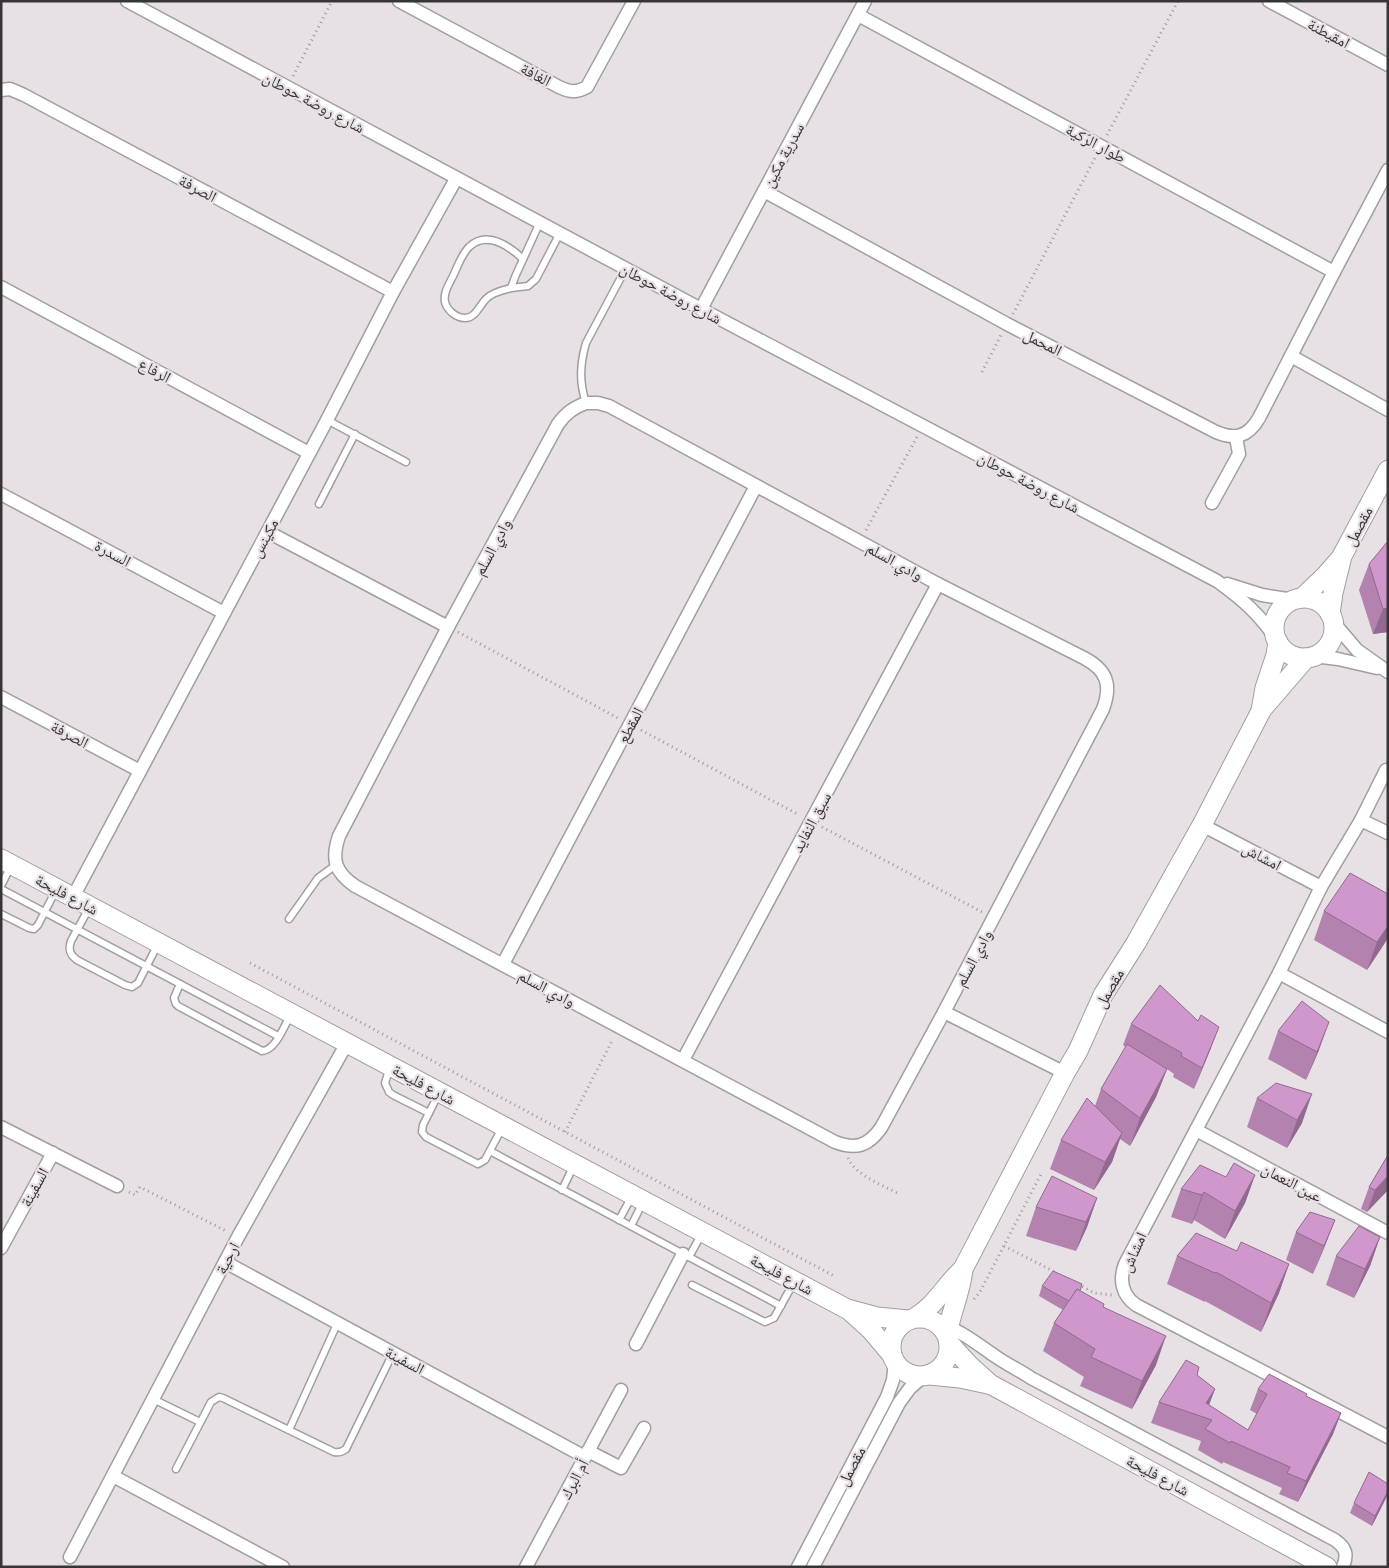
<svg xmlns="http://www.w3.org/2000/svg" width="1389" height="1568" font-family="'Exo 2','Noto Naskh Arabic',sans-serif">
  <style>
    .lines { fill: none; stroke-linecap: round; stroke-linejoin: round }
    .lane-casing { stroke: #a29da1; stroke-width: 9 }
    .street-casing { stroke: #a29da1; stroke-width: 15 }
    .secondary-casing { stroke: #a29da1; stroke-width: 21 }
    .path { stroke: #9d999c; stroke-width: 3; stroke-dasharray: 1 4; stroke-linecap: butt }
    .lane { stroke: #fff; stroke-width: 6 }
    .street { stroke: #fff; stroke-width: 12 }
    .secondary { stroke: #fff; stroke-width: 19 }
    .wall { fill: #b382af }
    .shaded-wall { fill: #926a8f }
    .building { fill: #d097cc; stroke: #926a8f }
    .labels { text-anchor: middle; stroke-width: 4.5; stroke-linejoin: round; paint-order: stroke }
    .street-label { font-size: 16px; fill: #363436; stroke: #e7e1e6 }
  </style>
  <rect width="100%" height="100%" fill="#e7e1e6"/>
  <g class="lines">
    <defs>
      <g id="lane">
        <polyline points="540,222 515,277 511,288 528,286 536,279 560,233"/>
        <path d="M511 288C503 290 493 292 487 298 480 304 476 318 465 318 456 318 447 310 445 302 443 292 450 283 454 274 458 265 462 254 469 247 487 230 509 246 523 259"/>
        <path d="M586 403C579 382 580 364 586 343L626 268"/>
        <polyline points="327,420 406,462"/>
        <polyline points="319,504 355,434"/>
        <polyline points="1,886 11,866"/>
        <polyline points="1,889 278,1036"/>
        <path d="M89 908 71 941C68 950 70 955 77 960L125 985 132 987 138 983 158 944"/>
        <polyline points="1,914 29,928 34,929 38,925 56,890"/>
        <polyline points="289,919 318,878 336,865"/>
        <path d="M180 984 174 998 176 1004 178 1006 262 1051C276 1050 284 1026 291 1014"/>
        <polyline points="390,1067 385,1083 389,1092 393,1095 429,1113"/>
        <polyline points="439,1093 423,1125 422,1132 426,1137 478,1164 485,1160 502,1128"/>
        <polyline points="490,1151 781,1306"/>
        <polyline points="562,1190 573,1167"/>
        <polyline points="619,1220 631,1198"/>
        <polyline points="631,1226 642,1204"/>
        <polyline points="689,1257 701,1235"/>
        <polyline points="692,1285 765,1322 774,1318 794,1282"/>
        <polyline points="153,1399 200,1422"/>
        <polyline points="289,1430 337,1324"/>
        <path d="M176 1469 211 1402 219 1397 223 1398 334 1452C339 1453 342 1452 346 1449L393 1353"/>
      </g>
      <g id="street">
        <path d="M127 1 701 309 1217 581C1242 599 1257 612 1275 637"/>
        <path d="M399 1 559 87C570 92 576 93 587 87L634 1"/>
        <polyline points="1269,1 1388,65"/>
        <polyline points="858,15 1334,272"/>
        <polyline points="1,90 10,89 24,95 393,292"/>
        <path d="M764 191 1007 324 1216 432C1235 440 1248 437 1259 418L1334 272 1388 170"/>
        <polyline points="1,287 309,453"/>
        <polyline points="701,309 865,1"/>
        <polyline points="1291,356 1388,410"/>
        <path d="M586 403H598L609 406 938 584 1084 658C1107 670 1112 685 1103 709L944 1012 881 1128C868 1146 856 1150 835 1142L355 886C335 872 331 860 339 836L448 627 558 424C566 413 573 408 586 403Z"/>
        <polyline points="1,494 224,613"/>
        <polyline points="1212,503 1239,454 1236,437"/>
        <polyline points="268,532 448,627"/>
        <polyline points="1227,584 1262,595 1294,600"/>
        <polyline points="1333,622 1357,650 1388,672"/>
        <polyline points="1314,656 1338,659 1377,668"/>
        <polyline points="1,697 140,771"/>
        <path d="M1386 770 1361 820 1321 887 1279 973 1125 1264C1119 1280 1122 1295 1136 1305L1388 1437"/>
        <polyline points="1361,820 1388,833"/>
        <polyline points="1202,825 1321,887"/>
        <polyline points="73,897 327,420 393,292 456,179"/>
        <polyline points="503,964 756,486"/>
        <polyline points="1279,973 1388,1032"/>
        <polyline points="944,1012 1065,1073"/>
        <polyline points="683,1060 938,584"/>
        <polyline points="1,1127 117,1186"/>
        <polyline points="1196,1130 1388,1233"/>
        <polyline points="1,1248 53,1153"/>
        <polyline points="225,1262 585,1457"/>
        <path d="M938 1323C960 1330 976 1343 995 1356 1006 1364 1019 1370 1031 1378L1335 1540C1346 1548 1348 1554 1343 1567"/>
        <polyline points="636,1344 683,1254"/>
        <polyline points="588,1451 621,1468 644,1428"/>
        <polyline points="113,1476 283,1567"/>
        <polyline points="70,1557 238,1237 347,1043"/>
        <polyline points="526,1567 621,1390"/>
        <polyline points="798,1567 887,1397 893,1380 895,1362"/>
        <polyline points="813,1567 899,1403 910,1388 924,1376"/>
      </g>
      <g id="secondary">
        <polyline points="1302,598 1326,575 1340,559"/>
        <circle cx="1304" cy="628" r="30"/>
        <polyline points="1330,614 1333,593 1342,556 1388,470"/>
        <polyline points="1263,708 1306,658"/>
        <polyline points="1,859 847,1309 877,1317 908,1320"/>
        <polyline points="850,1311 871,1330 892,1355"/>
        <path d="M916 1317C936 1305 946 1284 963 1269L1065 1073 1078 1051 1103 995 1136 943 1202 825 1261 711 1265 688 1276 655 1278 642"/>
        <circle cx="920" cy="1347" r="29"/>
        <path d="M947 1334C951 1312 961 1291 963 1269"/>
        <polyline points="950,1344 969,1365 990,1384 1327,1567"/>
        <polyline points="930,1375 960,1378 988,1384"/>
      </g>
    </defs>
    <use href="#lane" class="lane-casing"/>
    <use href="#street" class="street-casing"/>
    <use href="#secondary" class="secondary-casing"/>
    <g class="path">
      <polyline points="293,76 332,1"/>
      <polyline points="1107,135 1178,1"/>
      <polyline points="1013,314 1095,158"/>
      <polyline points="982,372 1001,335"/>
      <polyline points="866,530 917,437"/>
      <polyline points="458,632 618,718"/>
      <polyline points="641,730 799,815"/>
      <polyline points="822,827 982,912"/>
      <polyline points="250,963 834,1276"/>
      <polyline points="565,1132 613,1039"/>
      <path d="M848 1158C856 1176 883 1185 899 1194"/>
      <polyline points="129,1192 135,1195 140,1187 226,1231"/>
      <polyline points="1004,1246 1057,1273"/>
      <polyline points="1078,1284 1094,1293 1112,1295"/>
      <polyline points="974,1299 980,1292 1042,1172"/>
    </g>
    <use href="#lane" class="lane"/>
    <use href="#street" class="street"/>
    <use href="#secondary" class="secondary"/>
  </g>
  <g class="wall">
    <polygon points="1388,541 1388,632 1373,634 1359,590 1369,564"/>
    <polygon points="1388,894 1388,938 1367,970 1314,940 1324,911"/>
    <polygon points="1131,1024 1211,1048 1194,1089 1173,1077 1174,1074 1167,1069 1156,1097 1130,1146 1120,1139 1112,1162 1094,1190 1050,1169 1061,1140 1095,1106 1101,1089 1126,1047 1123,1045"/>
    <polygon points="1278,1031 1319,1050 1306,1080 1268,1059"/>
    <polygon points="1257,1098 1302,1123 1287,1148 1247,1127"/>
    <polygon points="1388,1155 1388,1192 1387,1191 1367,1212 1361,1209 1369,1187"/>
    <polygon points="1255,1175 1245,1203 1225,1239 1194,1220 1192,1224 1171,1217 1181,1189 1226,1177"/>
    <polygon points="1097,1198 1087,1227 1076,1251 1026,1236 1036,1207"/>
    <polygon points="1335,1220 1324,1248 1313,1274 1286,1260 1296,1232"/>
    <polygon points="1380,1237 1370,1266 1354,1298 1326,1285 1336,1256"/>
    <polygon points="1177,1256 1289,1264 1279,1293 1261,1332 1205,1301 1205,1302 1167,1284"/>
    <polygon points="1042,1286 1080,1291 1103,1307 1156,1365 1132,1409 1080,1386 1084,1377 1043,1351 1054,1323 1063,1310 1039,1296"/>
    <polygon points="1197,1375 1215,1389 1209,1405 1248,1430 1257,1414 1250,1410 1258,1389 1306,1396 1341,1413 1333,1434 1298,1502 1279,1494 1282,1488 1223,1462 1222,1464 1198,1450 1201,1441 1151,1423 1159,1402"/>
    <polygon points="1387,1496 1372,1526 1350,1513 1354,1503"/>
  </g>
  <g class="shaded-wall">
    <polygon points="1388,608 1388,632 1373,634 1383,609"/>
    <polygon points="1388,926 1388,938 1367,970 1377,942"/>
    <polygon points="1329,1022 1319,1050 1306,1080 1317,1052"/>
    <polygon points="1219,1027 1211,1048 1194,1089 1202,1068"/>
    <polygon points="1167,1069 1156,1097 1130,1146 1140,1118"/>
    <polygon points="1312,1094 1302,1123 1287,1148 1297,1120"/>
    <polygon points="1122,1133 1112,1162 1094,1190 1105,1162"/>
    <polygon points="1255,1175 1245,1203 1225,1239 1235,1211"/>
    <polygon points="1388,1176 1388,1188 1387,1191 1367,1212 1375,1190"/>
    <polygon points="1204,1192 1194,1220 1192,1224 1202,1195"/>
    <polygon points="1097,1198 1087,1227 1076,1251 1086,1222"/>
    <polygon points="1335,1220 1324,1248 1313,1274 1324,1246"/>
    <polygon points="1380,1237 1370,1266 1354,1298 1365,1269"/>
    <polygon points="1289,1264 1279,1293 1261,1332 1271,1303"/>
    <polygon points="1166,1336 1156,1365 1132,1409 1142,1381"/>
    <polygon points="1215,1389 1207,1410 1206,1403"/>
    <polygon points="1341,1413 1333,1434 1298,1502 1306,1481"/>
    <polygon points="1388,1491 1387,1496 1372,1526 1375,1516"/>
  </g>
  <g class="building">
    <polygon points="1388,541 1388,608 1383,609 1369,564"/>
    <polygon points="1350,873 1388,894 1388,926 1377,942 1324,911"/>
    <polygon points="1160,985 1198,1021 1201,1015 1219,1027 1202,1068 1181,1056 1182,1053 1131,1024"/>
    <polygon points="1302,1001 1329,1022 1317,1052 1278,1031"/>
    <polygon points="1127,1044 1167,1069 1140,1118 1101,1089"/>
    <polygon points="1276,1083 1312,1094 1297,1120 1257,1098"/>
    <polygon points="1087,1098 1122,1133 1105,1162 1061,1140"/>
    <polygon points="1388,1155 1388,1176 1375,1190 1369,1187"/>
    <polygon points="1234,1163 1255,1175 1235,1211 1204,1192 1202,1195 1181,1189 1200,1165 1226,1177"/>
    <polygon points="1052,1176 1097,1198 1086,1222 1036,1207"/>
    <polygon points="1310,1212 1335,1220 1324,1246 1296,1232"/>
    <polygon points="1359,1226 1380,1237 1365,1269 1336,1256"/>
    <polygon points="1196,1233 1237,1251 1241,1242 1289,1264 1271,1303 1216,1272 1215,1273 1177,1256"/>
    <polygon points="1053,1271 1082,1284 1080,1291 1077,1289 1069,1301 1042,1286"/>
    <polygon points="1077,1289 1104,1304 1103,1307 1166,1336 1142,1381 1091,1357 1095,1349 1054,1323"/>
    <polygon points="1186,1360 1199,1367 1197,1375 1215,1389 1206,1403 1248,1430 1267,1394 1258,1389 1269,1374 1307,1394 1306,1396 1341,1413 1306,1481 1287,1473 1290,1467 1231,1441 1230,1443 1205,1429 1212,1420 1159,1402"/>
    <polygon points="1369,1472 1388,1484 1388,1491 1375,1516 1354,1503"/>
  </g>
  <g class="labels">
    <g class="street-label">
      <text transform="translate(1329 33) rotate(28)" y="6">امقيطنة</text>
      <text transform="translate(536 74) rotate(28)" y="6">الغافة</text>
      <text transform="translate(314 102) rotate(28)" y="6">شارع روضة حوطان</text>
      <text transform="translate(1096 143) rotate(28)" y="6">طوار الرّكية</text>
      <text transform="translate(783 155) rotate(-62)" y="6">سدرية مكين</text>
      <text transform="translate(198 188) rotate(28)" y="6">الصرفة</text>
      <text transform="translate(671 293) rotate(28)" y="6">شارع روضة حوطان</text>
      <text transform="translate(1043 342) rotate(27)" y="6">المحمل</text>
      <text transform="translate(155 370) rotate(28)" y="6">الرفاع</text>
      <text transform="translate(1029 482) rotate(28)" y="6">شارع روضة حوطان</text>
      <text transform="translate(1358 526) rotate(-62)" y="6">مقصمل</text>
      <text transform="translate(264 538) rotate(-62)" y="6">مكينس</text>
      <text transform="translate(492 547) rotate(-62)" y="6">وادي السلم</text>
      <text transform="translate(113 553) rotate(28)" y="6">السدرة</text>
      <text transform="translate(895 561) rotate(29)" y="6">وادي السلم</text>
      <text transform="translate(630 725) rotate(-62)" y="6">المقطع</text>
      <text transform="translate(70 734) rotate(28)" y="6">الصرفة</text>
      <text transform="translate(811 822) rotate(-62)" y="6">سيق النفايد</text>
      <text transform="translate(1262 856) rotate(28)" y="6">امشاش</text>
      <text transform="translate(67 894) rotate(28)" y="6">شارع فليحة</text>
      <text transform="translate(973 958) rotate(-62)" y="6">وادي السلم</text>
      <text transform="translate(547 988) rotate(28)" y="6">وادي السلم</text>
      <text transform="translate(1109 988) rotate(-60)" y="6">مقصمل</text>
      <text transform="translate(424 1084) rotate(28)" y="6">شارع فليحة</text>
      <text transform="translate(1292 1182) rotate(28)" y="6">عين النعمان</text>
      <text transform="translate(34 1187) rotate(-61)" y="6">السفينة</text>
      <text transform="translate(1133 1252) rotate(-66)" y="6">امشاش</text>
      <text transform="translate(227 1258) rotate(-62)" y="6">ارحية</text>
      <text transform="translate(782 1274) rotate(28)" y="6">شارع فليحة</text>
      <text transform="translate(405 1360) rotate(28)" y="6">السفينة</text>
      <text transform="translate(851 1466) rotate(-62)" y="6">مقصمل</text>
      <text transform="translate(1158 1475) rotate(28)" y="6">شارع فليحة</text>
      <text transform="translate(574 1479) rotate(-62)" y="6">أم البرك</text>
    </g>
  </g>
  <rect width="1389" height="1568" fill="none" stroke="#363436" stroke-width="5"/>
</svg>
